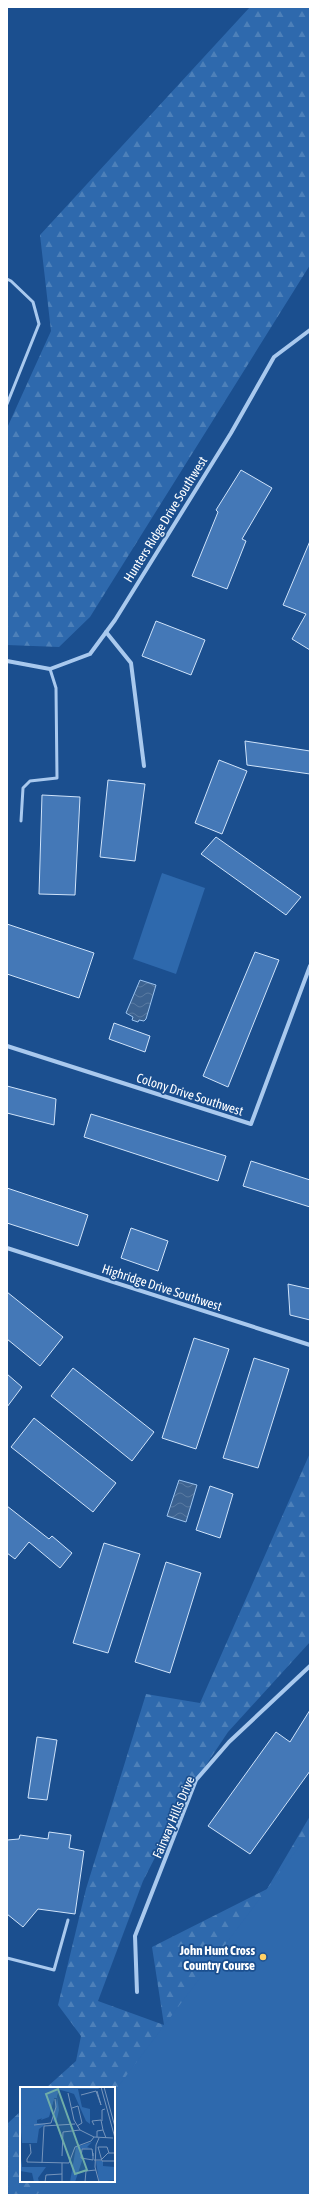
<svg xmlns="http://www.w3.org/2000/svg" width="317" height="2202" font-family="'Asap Condensed',sans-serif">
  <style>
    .forest { fill: url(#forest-firs) }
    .pitch { fill: #2e69ad }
    .water { fill: url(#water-waves); stroke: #9cc4f0 }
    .building { fill: #4478b7; stroke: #cfe3fa }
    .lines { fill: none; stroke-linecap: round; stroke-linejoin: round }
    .service { stroke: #a9c9ee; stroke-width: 3 }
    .minor { stroke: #a9c9ee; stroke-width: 4 }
    .poi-dot { fill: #ffd166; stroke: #1b4f8f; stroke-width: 1.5 }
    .labels { text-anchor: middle; stroke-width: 3.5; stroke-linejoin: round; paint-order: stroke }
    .street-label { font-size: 13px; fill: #fff; stroke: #1b4f8f }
    .poi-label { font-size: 13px; font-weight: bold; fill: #fff; stroke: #1b4f8f; text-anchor: end }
    .inset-road { fill: none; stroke: #7695bc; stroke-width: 1 }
    .view { fill: #6fada8; fill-opacity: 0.15; stroke: #6fada8; stroke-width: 2 }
    .inset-edge { fill: none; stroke: #fff; stroke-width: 2 }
  </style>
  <defs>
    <pattern id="forest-firs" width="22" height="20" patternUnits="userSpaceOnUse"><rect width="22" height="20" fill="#2e69ad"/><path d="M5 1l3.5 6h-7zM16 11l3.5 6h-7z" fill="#4d80b9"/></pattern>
    <pattern id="water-waves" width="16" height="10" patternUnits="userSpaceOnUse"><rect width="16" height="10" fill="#3c6290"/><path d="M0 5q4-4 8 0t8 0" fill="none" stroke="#597aa1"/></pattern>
  </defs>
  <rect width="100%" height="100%" fill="#1b4f8f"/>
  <g class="forest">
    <polygon points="250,7 310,7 310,265 90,617 59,647 7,645 7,428 51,331 40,235"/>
    <polygon points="310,1453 310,1642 228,1732 190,1789 143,1881 98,2001 164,2025 152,1947 267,1889 310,1816 310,2039 140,2195 7,2195 7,2124 21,2111 21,2181 114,2181 114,2088 46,2088 76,2061 81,2036 58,2005 86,1889 146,1694 200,1703"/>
  </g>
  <g class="pitch">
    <polygon points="162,873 205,888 176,974 133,959"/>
    <polygon points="310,1832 310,2195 37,2195 47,2181 114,2181 114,2092"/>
  </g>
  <g class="water">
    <polygon points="140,980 156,985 146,1019 144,1021 139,1020 138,1022 132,1020 133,1017 126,1013"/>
    <polygon points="179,1480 197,1485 186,1522 167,1516"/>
  </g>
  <g class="building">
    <polygon points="241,470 272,488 242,539 246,541 227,589 192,576 218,512 216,510"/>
    <polygon points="310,541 310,650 292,639 306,614 283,605"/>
    <polygon points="156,621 205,640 191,675 142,656"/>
    <polygon points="245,741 310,751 310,774 247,765"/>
    <polygon points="219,760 247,771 222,834 195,823"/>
    <polygon points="108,780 145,784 135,861 100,857"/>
    <polygon points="42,795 80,797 75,895 39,894"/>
    <polygon points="216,837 301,897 286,915 201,854"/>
    <polygon points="7,924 94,953 79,998 7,974"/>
    <polygon points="255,952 279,960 228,1087 203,1076"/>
    <polygon points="114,1023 150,1036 145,1052 109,1039"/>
    <polygon points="7,1086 56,1099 54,1125 7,1113"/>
    <polygon points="91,1114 226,1156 218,1181 84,1137"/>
    <polygon points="251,1161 310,1180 310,1207 243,1186"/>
    <polygon points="7,1188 88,1215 78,1246 7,1223"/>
    <polygon points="131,1228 168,1241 158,1271 121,1258"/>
    <polygon points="288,1284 310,1289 310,1320 290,1315"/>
    <polygon points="7,1292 63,1337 40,1366 7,1339"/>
    <polygon points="194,1338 229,1349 196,1449 162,1438"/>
    <polygon points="254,1358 289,1369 258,1468 223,1458"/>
    <polygon points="73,1368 154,1432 132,1461 51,1396"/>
    <polygon points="7,1374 22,1387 7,1407"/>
    <polygon points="34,1418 116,1483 93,1512 11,1447"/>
    <polygon points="210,1486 233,1494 220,1538 196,1530"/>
    <polygon points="7,1506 49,1539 52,1536 72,1553 60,1568 29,1542 15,1559 7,1553"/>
    <polygon points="104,1543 140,1554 108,1653 73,1643"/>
    <polygon points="166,1562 201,1573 170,1673 135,1662"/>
    <polygon points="310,1710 310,1771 250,1854 208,1826 276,1732 290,1742"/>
    <polygon points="37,1737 57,1740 47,1800 28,1798"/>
    <polygon points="49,1832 71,1835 69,1848 84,1851 75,1914 38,1909 23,1927 7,1914 7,1840 19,1839 20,1835 48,1839"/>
  </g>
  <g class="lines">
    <g class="service">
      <polyline points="7,279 11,281 33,302 39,324 7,404"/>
      <polyline points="21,821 23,788 30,781 57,778 56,688 50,669"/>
      <polyline points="7,1958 54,1970 68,1920"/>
    </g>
    <g class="minor">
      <polyline points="106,632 131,663 144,766"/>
      <polyline points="7,661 50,669 90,654 115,620 231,433 274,357 310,330"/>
      <polyline points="7,1046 251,1124 310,966"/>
      <polyline points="7,1248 310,1345"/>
      <polyline points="137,1992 135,1936 196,1780 229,1742 310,1666"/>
    </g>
  </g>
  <circle class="poi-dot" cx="263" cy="1957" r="4"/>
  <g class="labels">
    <g class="street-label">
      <text transform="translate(165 519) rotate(-58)" y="5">Hunters Ridge Drive Southwest</text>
      <text transform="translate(190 1094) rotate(18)" y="5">Colony Drive Southwest</text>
      <text transform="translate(162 1287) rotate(18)" y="5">Highridge Drive Southwest</text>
      <text transform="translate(173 1817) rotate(-67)" y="5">Fairway Hills Drive</text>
    </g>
    <g class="poi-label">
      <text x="255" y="1955">John Hunt Cross<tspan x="255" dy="15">Country Course</tspan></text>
    </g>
  </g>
  <g transform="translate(20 2087)">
    <rect width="95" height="95" fill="#1b4f8f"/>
    <path d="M76 74H83V79L95 80V93L79 95Z" fill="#2e69ad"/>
    <path d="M37 1H40L37 9 39 23 36 36 33 34 37 11H34L29 30 21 33ZM53 1H63L58 2 62 20 70 22V37L66 34 54 7 48 5ZM0 34 26 37 19 42 17 56H2ZM72 55 67 60 70 61 61 62 62 74 55 95H50L56 60ZM2 72V80H26L18 91 19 95H14L12 86 0 84Z" fill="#2e69ad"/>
    <path d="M0 0H78L79 2H58L48 5 37 2 29 29 17 33V38L7 39 0 36Z" fill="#2e69ad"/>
    <path class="inset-road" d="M81 0 95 51M84 0 95 40M76 4 81 18 77 4M48 6 54 33 60 43 74 50 93 51M61 8 76 4M52 21 58 19 62 36 57 39M82 34V23L85 22M14 38 31 36 36 20 35 12M74 38 72 34 81 33 83 43M77 50V44L83 43 86 51M10 57 11 66 7 72V75L49 76 55 60 71 54 74 50M89 66 87 60H78L82 74H95M42 69 43 45 60 43M73 69 72 62H62L61 71 73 73V66M74 73H81L88 66H95M22 76 24 39 55 37M42 76V95M25 95 26 88 42 87M65 95 66 84 76 83M79 95 75 80 76 58 79 51"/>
    <path class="view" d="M38 2 67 83 55 87 26 7Z"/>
    <rect width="95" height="95" class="inset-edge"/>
  </g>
  <rect width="317" height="2202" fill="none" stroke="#ffffff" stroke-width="16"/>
</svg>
